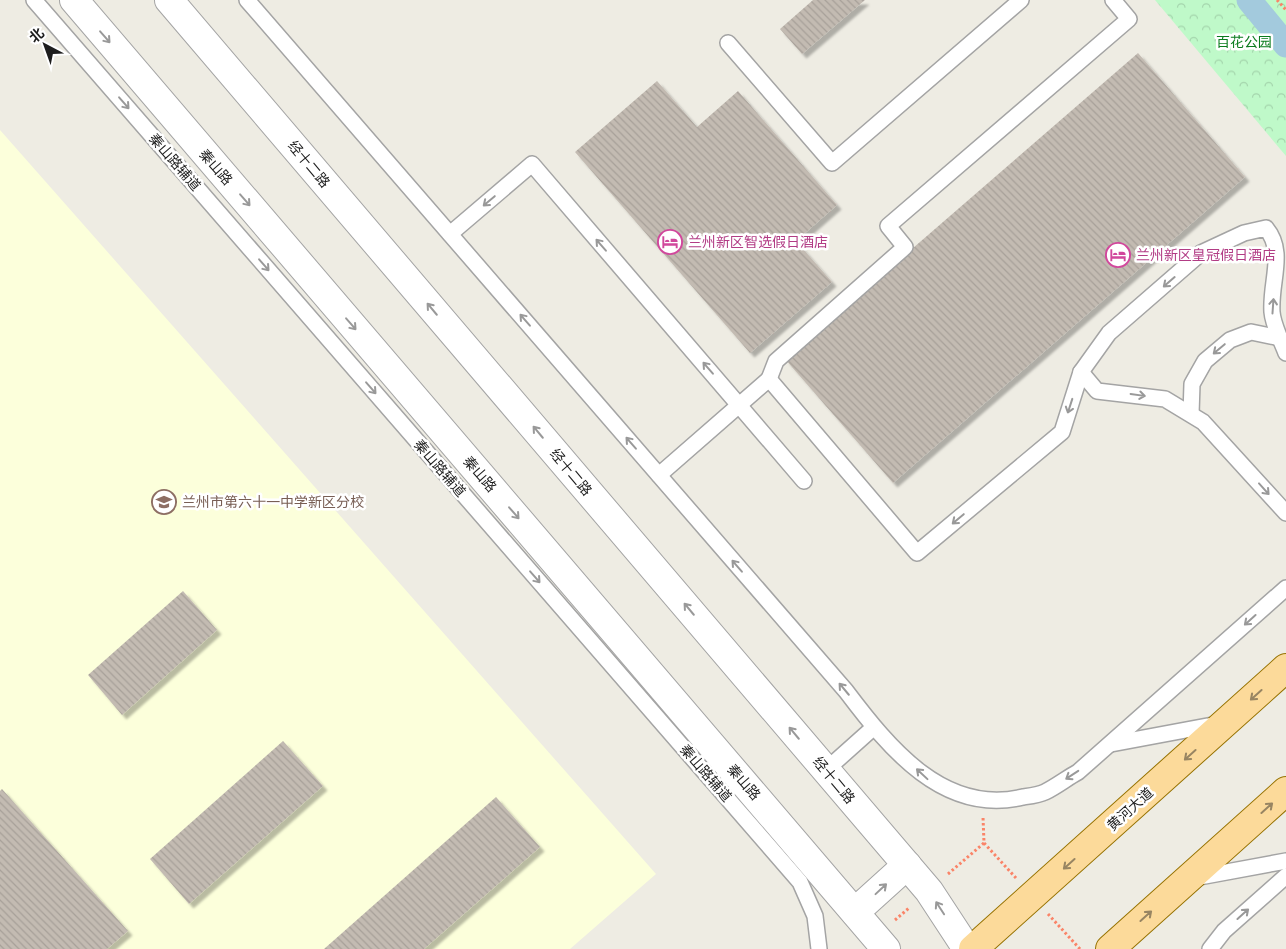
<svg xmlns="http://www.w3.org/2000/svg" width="1286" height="949" font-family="'Source Sans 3','Noto Sans SC',sans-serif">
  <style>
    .education { fill: #fcffdb }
    .park { fill: url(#park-crowns) }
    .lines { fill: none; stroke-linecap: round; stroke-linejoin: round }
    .canal { stroke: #a3cadd; stroke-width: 25 }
    .building { fill: url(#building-back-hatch); filter: url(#shadow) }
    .service-casing { stroke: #a4a4a4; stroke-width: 18 }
    .tertiary-casing { stroke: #a4a4a4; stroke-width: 30 }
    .primary-casing { stroke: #967200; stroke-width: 30 }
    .path { stroke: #fa8468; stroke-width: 3; stroke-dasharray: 2.5 2.5; stroke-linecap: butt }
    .service { stroke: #fff; stroke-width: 15 }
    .tertiary { stroke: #fff; stroke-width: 28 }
    .primary { stroke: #fcda9a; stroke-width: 28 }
    .oneway { stroke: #999 }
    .oneway2 { stroke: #988562 }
    .labels { text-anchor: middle; stroke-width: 5; stroke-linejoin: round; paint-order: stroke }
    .park-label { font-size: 14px; fill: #0b7c1e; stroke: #fff }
    .street-label { font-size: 14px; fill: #1d1d1d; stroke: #fff }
    .hotel-label { font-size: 14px; fill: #b23c85; stroke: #fff; text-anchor: start }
    .education-label { font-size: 14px; fill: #785e54; stroke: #fff; text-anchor: start }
  </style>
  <defs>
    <pattern id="park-crowns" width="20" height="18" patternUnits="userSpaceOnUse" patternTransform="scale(1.25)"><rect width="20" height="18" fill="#bff9c9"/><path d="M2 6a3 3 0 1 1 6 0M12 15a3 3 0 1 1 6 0" fill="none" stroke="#a4d5ac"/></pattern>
    <pattern id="building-back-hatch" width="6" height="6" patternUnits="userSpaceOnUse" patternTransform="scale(1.25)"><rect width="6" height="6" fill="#c3bbb2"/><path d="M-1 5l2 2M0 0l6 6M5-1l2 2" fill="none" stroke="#a7a099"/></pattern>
    <filter id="shadow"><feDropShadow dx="4.5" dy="4.5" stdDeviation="1" flood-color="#0004"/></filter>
  </defs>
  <rect width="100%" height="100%" fill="#eeece3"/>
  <polygon class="education" points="0,130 656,874 570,949 0,949"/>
  <polygon class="park" points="1155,0 1286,0 1286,156"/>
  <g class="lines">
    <polyline class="canal" points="1249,0 1286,45"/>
  </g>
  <g class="building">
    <polygon points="813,0 865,0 802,54 780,29"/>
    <polygon points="1138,53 1245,177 893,483 785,359"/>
    <polygon points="657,81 697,127 738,91 837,205 796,241 832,282 750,353 575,152"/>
    <polygon points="183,591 217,630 122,715 88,675"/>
    <polygon points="283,741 323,786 189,904 150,859"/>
    <polygon points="2,789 128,931 107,949 0,949 0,791"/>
    <polygon points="496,797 540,847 424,949 324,949"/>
  </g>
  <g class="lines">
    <defs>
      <g id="service">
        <polyline points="34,0 800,882 815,916 819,949"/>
        <path d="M247 0 846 691C889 748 944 816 1023 797 1030 796 1039 795 1045 792 1057 786 1067 778 1078 772L1286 588"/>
        <polyline points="728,43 832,163 1021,0"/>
        <polyline points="450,234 532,164 804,481"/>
        <polyline points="1081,372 1097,391 1165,399 1203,422 1286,513"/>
        <polyline points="769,379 776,361 905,247 888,226 1129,19 1113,0"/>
        <polyline points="1191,414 1192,384 1205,361 1230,340 1251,332 1280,338"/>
        <path d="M659 475 769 379 917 553 1062 432 1081 372 1109 333 1201 253 1244 233 1266 228C1286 252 1270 281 1272 312 1273 325 1281 340 1286 353"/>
        <polyline points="1111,744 1218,724"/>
        <polyline points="826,770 873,728"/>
        <polyline points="1194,878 1286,861"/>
        <polyline points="1210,949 1224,931 1286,876"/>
      </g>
      <g id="tertiary">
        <polyline points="74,0 886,949"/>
        <polyline points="169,0 929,891 967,949"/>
        <polyline points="855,912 907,865"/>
      </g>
      <g id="primary">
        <polyline points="973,949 1286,668"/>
        <polyline points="1110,949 1286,791"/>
      </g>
    </defs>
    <use href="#service" class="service-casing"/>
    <use href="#tertiary" class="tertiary-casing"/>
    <use href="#primary" class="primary-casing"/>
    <g class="path">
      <polyline points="1277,0 1286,10"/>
      <polyline points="984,843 1016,878"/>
      <polyline points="948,874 984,843 983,817"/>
      <polyline points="1048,914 1080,949"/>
      <polyline points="895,920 909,908"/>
    </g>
    <use href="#service" class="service"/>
    <use href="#tertiary" class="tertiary"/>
    <use href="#primary" class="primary"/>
  </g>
  <defs><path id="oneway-shaft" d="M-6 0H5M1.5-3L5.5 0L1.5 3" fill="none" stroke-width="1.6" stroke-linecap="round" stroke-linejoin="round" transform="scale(1.25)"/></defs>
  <g class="oneway">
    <use href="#oneway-shaft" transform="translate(105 37) rotate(49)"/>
    <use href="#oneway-shaft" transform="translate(124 103) rotate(49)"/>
    <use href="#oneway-shaft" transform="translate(245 200) rotate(49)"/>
    <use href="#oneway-shaft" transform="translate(489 201) rotate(140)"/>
    <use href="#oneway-shaft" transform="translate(601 245) rotate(-131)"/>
    <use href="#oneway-shaft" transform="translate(264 265) rotate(49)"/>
    <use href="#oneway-shaft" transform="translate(1169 282) rotate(139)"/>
    <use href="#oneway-shaft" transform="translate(1273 306) rotate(-86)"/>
    <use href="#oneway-shaft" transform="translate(432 309) rotate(-130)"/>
    <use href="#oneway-shaft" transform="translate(525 320) rotate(-131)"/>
    <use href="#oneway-shaft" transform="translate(351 324) rotate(49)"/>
    <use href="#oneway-shaft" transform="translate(1219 349) rotate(140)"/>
    <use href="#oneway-shaft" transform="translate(708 368) rotate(-131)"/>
    <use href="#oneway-shaft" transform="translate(371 388) rotate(49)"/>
    <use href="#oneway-shaft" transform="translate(1138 395) rotate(8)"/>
    <use href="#oneway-shaft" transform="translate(1070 406) rotate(108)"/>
    <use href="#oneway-shaft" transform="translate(538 432) rotate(-130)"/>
    <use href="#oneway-shaft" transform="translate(631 443) rotate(-131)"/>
    <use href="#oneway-shaft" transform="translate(1264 489) rotate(48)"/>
    <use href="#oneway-shaft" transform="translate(514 513) rotate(49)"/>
    <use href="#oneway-shaft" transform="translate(958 519) rotate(140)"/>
    <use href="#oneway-shaft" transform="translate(737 566) rotate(-131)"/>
    <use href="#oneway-shaft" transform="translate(535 577) rotate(49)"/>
    <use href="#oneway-shaft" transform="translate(689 609) rotate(-130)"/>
    <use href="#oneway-shaft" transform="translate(1250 620) rotate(138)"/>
    <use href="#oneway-shaft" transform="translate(844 689) rotate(-130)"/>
    <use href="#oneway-shaft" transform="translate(794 733) rotate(-130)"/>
    <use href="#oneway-shaft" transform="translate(922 774) rotate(-137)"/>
    <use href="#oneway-shaft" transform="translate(1072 775) rotate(147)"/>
    <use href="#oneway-shaft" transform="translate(881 889) rotate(-43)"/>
    <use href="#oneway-shaft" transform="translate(940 908) rotate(-123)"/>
    <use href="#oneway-shaft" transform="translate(1243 914) rotate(-42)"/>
  </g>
  <g class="oneway2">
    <use href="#oneway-shaft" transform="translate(1256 695) rotate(138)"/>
    <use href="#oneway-shaft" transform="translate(1190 755) rotate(138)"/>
    <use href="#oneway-shaft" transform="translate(1267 808) rotate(-42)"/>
    <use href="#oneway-shaft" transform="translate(1069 864) rotate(138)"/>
    <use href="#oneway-shaft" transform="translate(1146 916) rotate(-42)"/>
  </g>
  <defs>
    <symbol id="hotel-ring" viewBox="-11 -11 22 22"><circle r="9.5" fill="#fff" stroke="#d1479c" stroke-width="1.5"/><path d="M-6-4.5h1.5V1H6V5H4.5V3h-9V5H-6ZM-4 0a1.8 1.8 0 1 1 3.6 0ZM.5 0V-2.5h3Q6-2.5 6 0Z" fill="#d1479c"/></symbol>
    <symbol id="school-ring" viewBox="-11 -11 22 22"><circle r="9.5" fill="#fff" stroke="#8d6e63" stroke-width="1.5"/><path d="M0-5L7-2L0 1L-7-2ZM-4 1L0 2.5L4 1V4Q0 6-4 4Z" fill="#8d6e63"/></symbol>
  </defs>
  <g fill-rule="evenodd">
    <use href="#hotel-ring" x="656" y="228" width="28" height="28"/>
    <use href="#hotel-ring" x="1104" y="241" width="28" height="28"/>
    <use href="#school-ring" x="150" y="488" width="28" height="28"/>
  </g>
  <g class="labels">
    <g class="park-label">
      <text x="1244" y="47">百花公园</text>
    </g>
    <g class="street-label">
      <text transform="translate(175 162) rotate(49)" y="5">秦山路辅道</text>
      <text transform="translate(309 164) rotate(50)" y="5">经十二路</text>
      <text transform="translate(216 167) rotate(49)" y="5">秦山路</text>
      <text transform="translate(440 468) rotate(49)" y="5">秦山路辅道</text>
      <text transform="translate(571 472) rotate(50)" y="5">经十二路</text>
      <text transform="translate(480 474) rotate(49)" y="5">秦山路</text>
      <text transform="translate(706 773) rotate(49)" y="5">秦山路辅道</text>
      <text transform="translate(834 780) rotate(50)" y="5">经十二路</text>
      <text transform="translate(744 782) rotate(49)" y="5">秦山路</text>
      <text transform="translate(1130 809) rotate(-42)" y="5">黄河大道</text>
    </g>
    <g class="hotel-label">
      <text x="688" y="247">兰州新区智选假日酒店</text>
      <text x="1136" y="260">兰州新区皇冠假日酒店</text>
    </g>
    <g class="education-label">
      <text x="182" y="507">兰州市第六十一中学新区分校</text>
    </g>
  </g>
  <g transform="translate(45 45) rotate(319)" stroke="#ffffff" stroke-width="4" paint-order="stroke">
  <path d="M0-4L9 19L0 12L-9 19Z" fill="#1d1d1d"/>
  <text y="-8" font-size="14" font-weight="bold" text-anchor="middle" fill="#1d1d1d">北</text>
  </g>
</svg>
